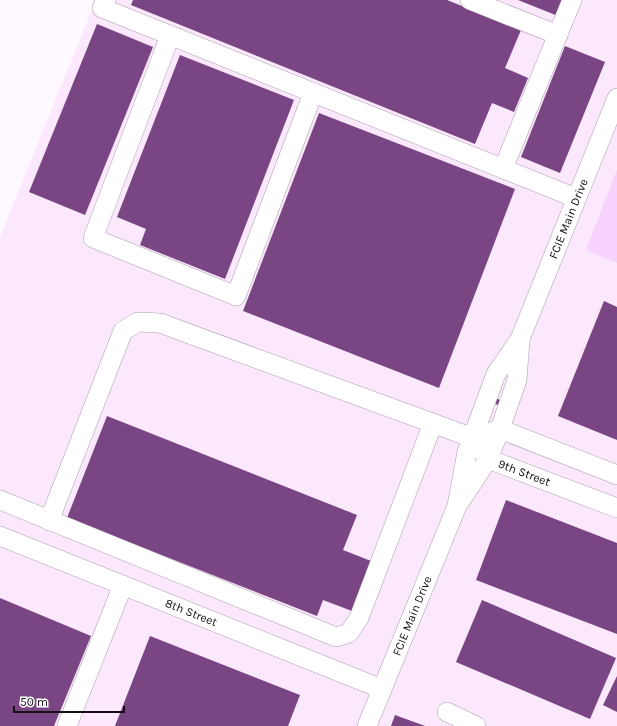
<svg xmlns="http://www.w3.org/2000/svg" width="617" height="726" font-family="Karla,sans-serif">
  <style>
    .built { fill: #fbe8fd }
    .green { fill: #f7d2fd }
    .building { fill: #794582 }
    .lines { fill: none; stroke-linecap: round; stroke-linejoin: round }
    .minor-casing { stroke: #aa9eac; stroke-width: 20 }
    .minor { stroke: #fff; stroke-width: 19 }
    .labels { text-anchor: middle; stroke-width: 4; stroke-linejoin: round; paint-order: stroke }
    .street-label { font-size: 12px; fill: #130f13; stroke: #fff }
  </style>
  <rect width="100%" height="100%" fill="#fef9ff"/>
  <polygon class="built" points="96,0 617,0 617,726 0,726 0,237"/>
  <polygon class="green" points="617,170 617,263 586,250"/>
  <g class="building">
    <polygon points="133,0 447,0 521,30 505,68 528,78 514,112 492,103 475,144 131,5"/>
    <polygon points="518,0 564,0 558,16"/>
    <polygon points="97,24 153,47 85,215 29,192"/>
    <polygon points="565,46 605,62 560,173 521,157"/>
    <polygon points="180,55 294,100 225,279 140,245 146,229 117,217"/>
    <polygon points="319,113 515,189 439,388 243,311"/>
    <polygon points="604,301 617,307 617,440 558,416"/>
    <polygon points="496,398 500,400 498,405 494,403"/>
    <polygon points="107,416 357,515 343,550 371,561 352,611 323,600 317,616 67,518"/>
    <polygon points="506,500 617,543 617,634 476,580"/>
    <polygon points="0,598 91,636 54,726 0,726"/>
    <polygon points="482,600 616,658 590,719 456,662"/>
    <polygon points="150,636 300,695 288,726 115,726"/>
    <polygon points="617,676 617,712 603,705"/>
    <polygon points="395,715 425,726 391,726"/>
  </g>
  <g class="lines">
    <defs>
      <g id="minor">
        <polyline points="106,0 102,8 576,198"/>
        <polyline points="470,0 558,35"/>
        <polyline points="170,36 93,238 236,296 313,93"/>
        <polyline points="503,169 572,0"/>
        <polyline points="488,433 500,429 617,475"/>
        <path id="s1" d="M481 449 488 459 617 508"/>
        <polyline points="0,500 336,637 349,633 359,618 433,423"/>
        <polyline points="461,500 488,459 500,429 517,380 520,340"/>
        <polyline points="49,521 123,331 138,322 160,323 473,438"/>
        <path id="s2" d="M0 536 382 689"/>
        <polyline points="447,712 476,726"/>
        <polyline points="67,726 123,585"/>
        <path id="s3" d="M367 726 457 506 467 452 496 374 520 339 617 98"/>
      </g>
    </defs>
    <use href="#minor" class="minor-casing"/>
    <use href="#minor" class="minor"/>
  </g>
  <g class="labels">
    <g class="street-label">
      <text dy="4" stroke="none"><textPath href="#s3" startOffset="548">FCIE Main Drive</textPath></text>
      <text dy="4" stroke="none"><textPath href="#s1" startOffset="51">9th Street</textPath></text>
      <text dy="4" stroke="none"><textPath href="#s2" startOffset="206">8th Street</textPath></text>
      <text dy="4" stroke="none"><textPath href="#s3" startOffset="119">FCIE Main Drive</textPath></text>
    </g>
  </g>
  <path d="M14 706v6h110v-6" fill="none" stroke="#130f13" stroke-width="2"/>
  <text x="20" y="706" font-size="12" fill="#130f13" stroke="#ffffff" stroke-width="3" paint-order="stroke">50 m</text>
</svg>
